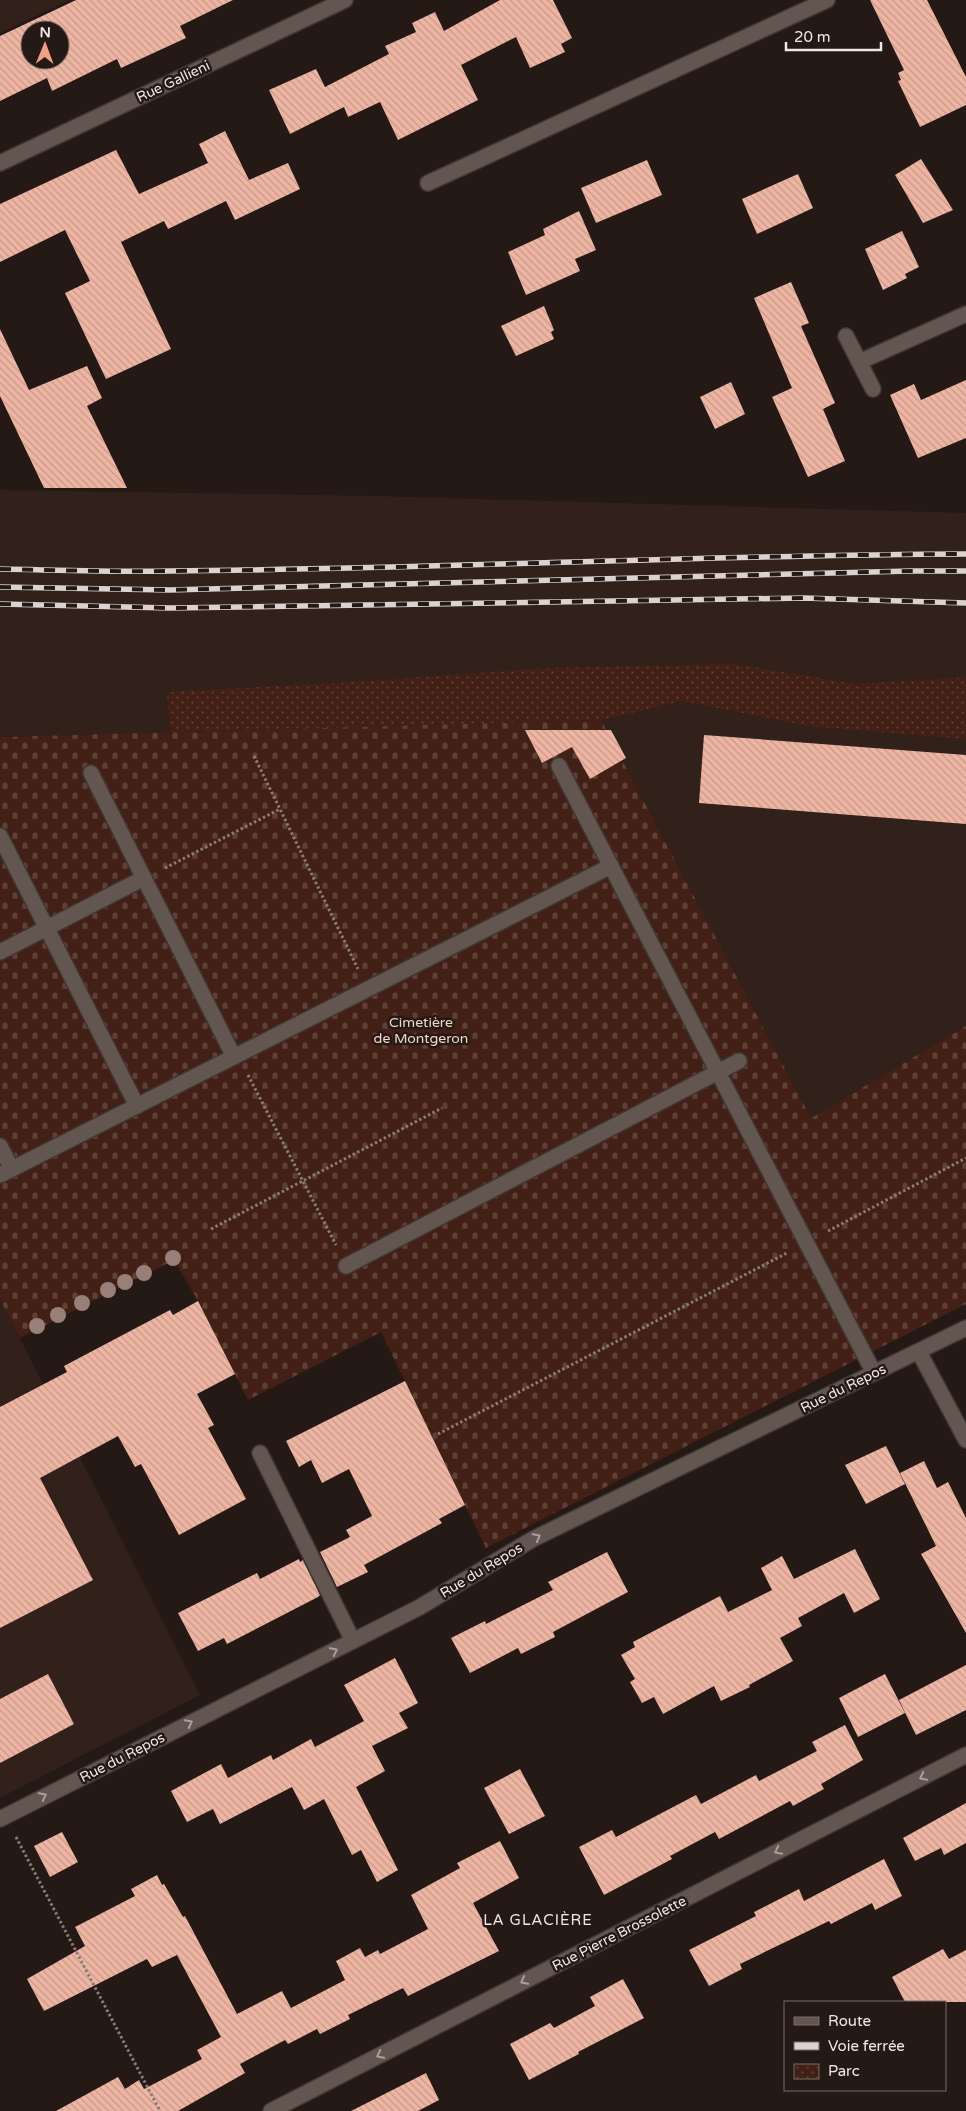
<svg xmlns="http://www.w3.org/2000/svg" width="966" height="2111" font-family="'Varela Round',sans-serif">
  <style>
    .built { fill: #32201b }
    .cemetery { fill: url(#cemetery-stones) }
    .park { fill: url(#park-dots) }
    .building { fill: url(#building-back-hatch); fill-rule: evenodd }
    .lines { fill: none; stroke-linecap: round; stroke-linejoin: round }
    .minor-casing { stroke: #3f3735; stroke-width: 18 }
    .path { stroke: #867c79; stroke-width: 3; stroke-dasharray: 2.5 2.5; stroke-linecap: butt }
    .minor { stroke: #635651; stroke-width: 15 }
    .rail-casing { stroke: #dcd3d0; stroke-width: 5.5 }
    .rail { stroke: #241915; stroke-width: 4; stroke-dasharray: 11; stroke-linecap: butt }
    .tree { fill: #988079 }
    .oneway { stroke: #aa9f9c }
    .labels { text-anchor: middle; stroke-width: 5; stroke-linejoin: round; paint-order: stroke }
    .street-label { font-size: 14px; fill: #f1e8e6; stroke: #241915 }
    .park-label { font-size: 14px; fill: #f6d4ca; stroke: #241915 }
    .neighbourhood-label { font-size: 15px; letter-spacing: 1px; fill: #f1e8e6; stroke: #241915 }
  </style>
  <defs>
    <pattern id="cemetery-stones" width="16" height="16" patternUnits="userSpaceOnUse" patternTransform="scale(1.25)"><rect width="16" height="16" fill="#432015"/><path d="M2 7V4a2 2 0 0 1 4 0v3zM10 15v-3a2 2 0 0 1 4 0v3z" fill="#5f4037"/></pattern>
    <pattern id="park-dots" width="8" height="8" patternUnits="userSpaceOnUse" patternTransform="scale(1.25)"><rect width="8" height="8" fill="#432015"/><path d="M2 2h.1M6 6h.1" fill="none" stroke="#5f4037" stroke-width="1.8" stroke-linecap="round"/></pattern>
    <pattern id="building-back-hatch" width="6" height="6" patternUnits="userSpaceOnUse" patternTransform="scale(1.25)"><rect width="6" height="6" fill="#efb5a3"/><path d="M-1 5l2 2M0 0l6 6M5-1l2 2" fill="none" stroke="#c5998c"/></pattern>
  </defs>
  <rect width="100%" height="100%" fill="#241915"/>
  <g class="built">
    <polygon points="0,0 70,0 0,33"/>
    <polygon points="0,490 375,496 966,513 966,1026 811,1118 601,720 0,737"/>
    <polygon points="0,1299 200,1695 0,1798"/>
  </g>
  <polygon class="cemetery" points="601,720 811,1118 966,1026 966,1304 486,1548 381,1332 248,1400 198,1301 174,1260 20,1338 0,1299 0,737"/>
  <polygon class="park" points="735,664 856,684 966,677 966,739 808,726 682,701 601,720 170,732 167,692 353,682 547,668"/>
  <g class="building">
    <path d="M76 0H233L180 26 186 38 121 68 117 59 52 91 47 78 0 101V36ZM30 30H60V60H30Z"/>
    <polygon points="500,0 553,0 572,38 561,44 565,52 530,68 516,37 461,65 478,100 398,140 380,102 348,117 344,107 290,134 269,90 316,69 325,87 389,54 385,46 416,32 412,23 435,12 444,31"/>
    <polygon points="870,0 927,0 966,77 966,105 920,127 898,81 901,80 898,73 904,70"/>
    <polygon points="225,131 249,180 288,163 300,189 235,220 226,201 168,229 164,221 121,242 171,349 106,379 65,293 90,281 65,230 0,262 0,204 116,150 139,194 208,163 199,144"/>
    <polygon points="921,159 953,210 923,223 895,175"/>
    <polygon points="647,160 662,195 596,223 581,188"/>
    <polygon points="798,174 813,208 757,234 742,199"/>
    <polygon points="579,211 596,250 575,259 580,271 526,295 508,252 545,235 543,229"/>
    <polygon points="902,231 919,267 905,274 907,278 883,290 865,249"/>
    <polygon points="791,282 809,323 801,326 835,403 823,409 845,461 808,477 772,397 792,388 754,298"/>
    <polygon points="544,306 554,330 551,332 554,339 516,356 501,326"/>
    <polygon points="0,329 29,390 87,366 102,398 87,406 127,488 44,488 0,396"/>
    <polygon points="966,380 966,438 918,458 890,395 914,384 921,400"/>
    <polygon points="731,382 745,414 715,429 700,397"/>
    <polygon points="525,730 611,730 626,758 590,779 572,747 542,763"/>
    <polygon points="704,735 966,755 966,824 699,803"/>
    <polygon points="198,1301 235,1374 197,1394 214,1425 208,1428 246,1499 179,1535 141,1464 135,1467 118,1436 40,1478 93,1580 0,1628 0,1407 67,1372 64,1366 170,1310 173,1315"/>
    <polygon points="405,1381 465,1505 439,1519 442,1523 364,1565 368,1572 337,1587 320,1552 350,1537 346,1530 372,1516 349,1469 322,1483 311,1460 299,1467 286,1441"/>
    <polygon points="886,1446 905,1484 866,1504 845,1465"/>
    <polygon points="924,1461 937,1488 948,1482 966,1518 966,1633 921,1554 936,1546 900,1473"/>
    <polygon points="855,1549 880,1599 854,1613 844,1593 798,1618 802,1626 780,1638 793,1661 749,1685 750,1687 721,1701 714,1686 663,1714 654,1697 642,1703 630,1682 635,1679 621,1655 635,1647 633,1642 720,1596 728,1612 772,1590 761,1568 782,1556 794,1579"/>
    <polygon points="607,1552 628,1592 553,1632 555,1637 521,1654 518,1648 470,1673 451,1638 485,1621 486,1624 553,1590 548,1582"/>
    <polygon points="299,1559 300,1562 303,1560 320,1595 318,1597 227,1644 224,1638 198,1651 178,1613 257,1573 260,1579"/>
    <polygon points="395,1658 418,1703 399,1713 408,1728 372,1746 385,1771 356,1787 398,1870 377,1882 361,1850 352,1855 324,1799 304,1810 292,1787 220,1824 213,1809 187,1822 171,1791 221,1764 228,1778 271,1755 273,1760 311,1739 315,1747 364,1721 344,1685"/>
    <polygon points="966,1665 966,1710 916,1735 899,1700"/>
    <polygon points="48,1674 74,1724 0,1763 0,1699"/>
    <polygon points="885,1674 905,1713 858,1737 839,1698"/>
    <polygon points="845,1725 863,1760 821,1784 824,1789 793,1806 790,1801 719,1839 715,1832 670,1856 672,1859 604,1895 579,1847 612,1830 616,1837 696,1795 701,1804 756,1775 759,1781 817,1751 812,1742"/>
    <polygon points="520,1769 545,1816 509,1834 484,1788"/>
    <polygon points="966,1803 966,1843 944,1855 941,1848 915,1861 903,1838"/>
    <polygon points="62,1832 78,1862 50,1877 34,1846"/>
    <polygon points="500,1841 519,1878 473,1903 499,1951 408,1996 403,1988 348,2015 350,2019 320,2034 317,2029 288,2044 285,2040 240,2064 245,2073 178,2111 56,2111 118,2077 125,2089 139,2080 144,2089 202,2059 197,2050 221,2037 177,1955 152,1967 147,1959 44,2011 27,1979 85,1946 75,1927 135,1896 131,1889 157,1875 162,1885 164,1884 183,1917 185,1916 237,2014 282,1991 291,2008 345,1980 336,1961 360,1948 365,1957 378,1950 380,1954 428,1929 411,1895 460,1868 457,1863"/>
    <polygon points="884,1859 902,1896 875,1910 872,1903 831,1924 829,1921 740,1964 742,1969 709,1986 689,1950 756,1916 754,1912 799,1889 804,1901"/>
    <polygon points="943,1949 949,1959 966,1950 966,2002 905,2002 892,1977"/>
    <polygon points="623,1979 644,2018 578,2052 579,2054 529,2080 510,2044 550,2023 554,2028 595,2006 590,1997"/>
    <polygon points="426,2073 439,2100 418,2111 351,2111"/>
  </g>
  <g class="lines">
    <defs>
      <g id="minor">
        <polyline points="0,163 345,0"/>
        <polyline points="428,183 827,0"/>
        <polyline points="846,336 873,389"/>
        <polyline points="859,362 966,314"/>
        <polyline points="559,766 874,1373"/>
        <polyline points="91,773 234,1057"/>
        <polyline points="0,836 137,1106"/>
        <polyline points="0,952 144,878"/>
        <polyline points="0,1146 12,1169"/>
        <polyline points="0,1175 611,866"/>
        <polyline points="346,1266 739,1061"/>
        <polyline points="919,1352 966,1440"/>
        <polyline points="260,1453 353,1641"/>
        <polyline points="0,1819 420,1607 533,1539 966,1328"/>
        <polyline points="271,2111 966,1755"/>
      </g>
    </defs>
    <use href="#minor" class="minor-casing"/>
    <g class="path">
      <polyline points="254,756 358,969"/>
      <polyline points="165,868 280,809"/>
      <polyline points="248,1075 336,1245"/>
      <polyline points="211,1229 442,1108"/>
      <polyline points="828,1231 966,1158"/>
      <polyline points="438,1434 787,1253"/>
      <polyline points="16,1837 160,2111"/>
    </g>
    <use href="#minor" class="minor"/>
    <defs>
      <g id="rail">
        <path d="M0 569C57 570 113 572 170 571 435 569 701 555 966 554"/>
        <polyline points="0,587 170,590 911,571 966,571"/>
        <polyline points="0,604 170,608 803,598 966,603"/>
      </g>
    </defs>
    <use href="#rail" class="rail-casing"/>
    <use href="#rail" class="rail"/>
  </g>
  <g class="tree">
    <circle cx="173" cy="1258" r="8"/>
    <circle cx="144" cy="1273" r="8"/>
    <circle cx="125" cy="1282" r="8"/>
    <circle cx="108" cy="1290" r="8"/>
    <circle cx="82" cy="1303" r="8"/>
    <circle cx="58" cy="1315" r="8"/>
    <circle cx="37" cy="1326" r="8"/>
  </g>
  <defs><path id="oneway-chevron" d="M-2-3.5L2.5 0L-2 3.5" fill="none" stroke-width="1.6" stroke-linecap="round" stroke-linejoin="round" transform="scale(1.25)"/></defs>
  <g class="oneway">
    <use href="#oneway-chevron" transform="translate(537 1537) rotate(-28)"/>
    <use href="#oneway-chevron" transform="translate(334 1651) rotate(-27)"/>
    <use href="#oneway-chevron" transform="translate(189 1723) rotate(-27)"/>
    <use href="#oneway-chevron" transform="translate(923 1777) rotate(153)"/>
    <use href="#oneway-chevron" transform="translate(43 1796) rotate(-27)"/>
    <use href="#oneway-chevron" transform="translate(778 1851) rotate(153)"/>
    <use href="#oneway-chevron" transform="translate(524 1981) rotate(153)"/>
    <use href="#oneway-chevron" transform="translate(380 2055) rotate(153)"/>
  </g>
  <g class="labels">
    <g class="street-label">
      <text transform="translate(173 81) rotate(-25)" y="5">Rue Gallieni</text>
      <text transform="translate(843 1388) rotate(-26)" y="5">Rue du Repos</text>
      <text transform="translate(481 1570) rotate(-31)" y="5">Rue du Repos</text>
      <text transform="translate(122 1757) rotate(-27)" y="5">Rue du Repos</text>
      <text transform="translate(619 1933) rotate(-27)" y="5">Rue Pierre Brossolette</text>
    </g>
    <g class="park-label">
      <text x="421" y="1027">Cimetière<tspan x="421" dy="16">de Montgeron</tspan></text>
    </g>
    <g class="neighbourhood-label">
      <text x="538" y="1925">LA GLACIÈRE</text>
    </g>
  </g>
  <rect x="784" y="2001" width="162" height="90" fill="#241915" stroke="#766c69"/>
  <rect x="794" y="2017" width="25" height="8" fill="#635651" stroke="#766c69"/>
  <text x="828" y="2026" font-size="15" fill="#f1e8e6">Route</text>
  <rect x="794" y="2042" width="25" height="8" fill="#dcd3d0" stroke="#766c69"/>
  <text x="828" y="2051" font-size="15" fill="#f1e8e6">Voie ferrée</text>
  <rect x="794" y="2064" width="25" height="15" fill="url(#park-dots)" stroke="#766c69"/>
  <text x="828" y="2076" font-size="15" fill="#f1e8e6">Parc</text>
  <g transform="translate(45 45) rotate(1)"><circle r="24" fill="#241915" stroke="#766c69"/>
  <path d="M0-4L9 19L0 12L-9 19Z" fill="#f39f85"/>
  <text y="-8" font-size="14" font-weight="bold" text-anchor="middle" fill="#f1e8e6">N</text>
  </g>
  <path d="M786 42v8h95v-8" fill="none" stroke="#f1e8e6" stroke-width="2.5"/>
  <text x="794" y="42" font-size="15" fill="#f1e8e6" stroke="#241915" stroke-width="4" paint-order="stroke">20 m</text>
</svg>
